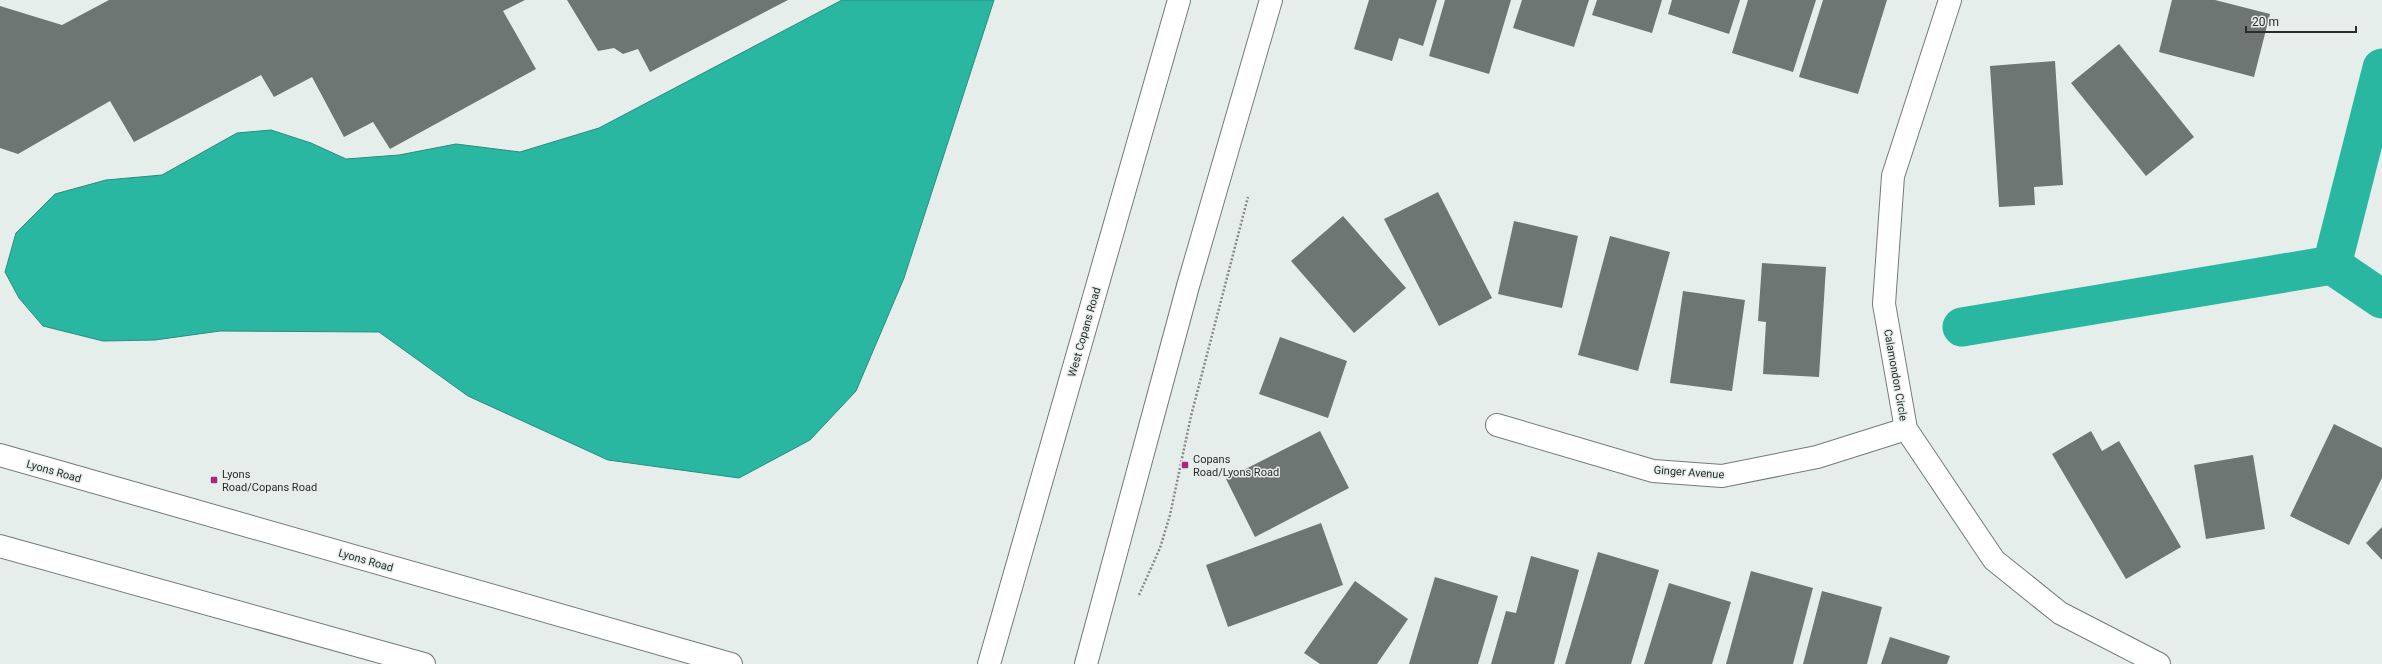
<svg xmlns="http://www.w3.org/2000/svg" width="2382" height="664" font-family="Roboto,sans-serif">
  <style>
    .water { fill: #29b7a1; stroke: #298d7e }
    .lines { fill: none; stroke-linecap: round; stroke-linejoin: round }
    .canal { stroke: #29b7a1; stroke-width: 39 }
    .building { fill: #6e7674 }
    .street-casing { stroke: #737b79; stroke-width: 24 }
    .secondary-casing { stroke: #737b79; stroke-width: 24 }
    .primary-casing { stroke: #737b79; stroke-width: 24 }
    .path { stroke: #838987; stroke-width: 2.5; stroke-dasharray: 2 2; stroke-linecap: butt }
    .street { stroke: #fff; stroke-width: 22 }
    .secondary { stroke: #fff; stroke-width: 22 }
    .primary { stroke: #fff; stroke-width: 22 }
    .poi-dot { fill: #aa2976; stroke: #e5eeeb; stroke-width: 1.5 }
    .labels { text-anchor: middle; stroke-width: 3; stroke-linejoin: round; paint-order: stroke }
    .street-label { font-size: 11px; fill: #282c2b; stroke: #e5eeeb }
    .poi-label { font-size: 11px; fill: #282c2b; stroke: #e5eeeb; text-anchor: start }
  </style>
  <rect width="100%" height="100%" fill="#e5eeeb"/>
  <polygon class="water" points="842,0 994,0 904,278 856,391 810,440 739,478 608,460 468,396 379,332 220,331 155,340 103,341 43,326 19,298 5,272 16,233 55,194 106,180 162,175 237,133 271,130 311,143 346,159 399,155 456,144 520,152 599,128"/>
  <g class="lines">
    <g class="canal">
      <polyline points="2332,265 2382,299"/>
      <polyline points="1962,327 2332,265 2382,68"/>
    </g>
  </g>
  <g class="building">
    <polygon points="109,0 525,0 503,11 536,69 390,149 373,122 344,137 312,77 274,97 261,75 134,142 110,101 18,154 0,148 0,6 62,25"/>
    <polygon points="567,0 788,0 650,72 638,49 623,54 614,48 598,51"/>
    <polygon points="1369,0 1437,0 1423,46 1399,38 1392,61 1354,49"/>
    <polygon points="1445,0 1511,0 1489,74 1429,56"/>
    <polygon points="1522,0 1589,0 1574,47 1513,28"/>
    <polygon points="1597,0 1662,0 1652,33 1592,15"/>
    <polygon points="1672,0 1740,0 1729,34 1668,14"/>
    <polygon points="1748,0 1816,0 1793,72 1732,53"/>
    <polygon points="1823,0 1887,0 1858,94 1799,77"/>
    <polygon points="2172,0 2215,0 2270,14 2254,77 2159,52"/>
    <polygon points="2119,44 2194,137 2146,176 2071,83"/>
    <polygon points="2055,61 2063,185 2034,187 2035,205 1999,207 1990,66"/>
    <polygon points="1438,192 1492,298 1439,326 1384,219"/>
    <polygon points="1343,216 1406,288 1354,333 1291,261"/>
    <polygon points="1514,221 1578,236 1562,308 1498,294"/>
    <polygon points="1610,236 1670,252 1638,371 1578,355"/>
    <polygon points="1762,263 1826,267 1819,377 1763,374 1766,322 1758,321"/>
    <polygon points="1683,291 1745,300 1732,391 1670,383"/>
    <polygon points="1280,337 1347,361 1328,418 1259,394"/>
    <polygon points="2334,424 2382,448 2382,478 2349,545 2290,516"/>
    <polygon points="1320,431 1349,488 1255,537 1226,479"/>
    <polygon points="2091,431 2102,451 2119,441 2181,547 2126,579 2052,454"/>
    <polygon points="2253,455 2265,529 2206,539 2194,465"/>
    <polygon points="1321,523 1343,585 1228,627 1206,565"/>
    <polygon points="2382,527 2382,560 2366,543"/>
    <polygon points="1598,552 1659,570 1631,664 1565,664"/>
    <polygon points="1531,556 1579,570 1554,664 1491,664 1506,611 1516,613"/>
    <polygon points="1751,571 1813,588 1793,664 1726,664"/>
    <polygon points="1435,577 1498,596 1478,664 1409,664"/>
    <polygon points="1355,581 1408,619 1377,664 1320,664 1304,653"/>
    <polygon points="1669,583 1731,602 1712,664 1644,664"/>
    <polygon points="1822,591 1882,607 1867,664 1803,664"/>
    <polygon points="1890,637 1950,656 1947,664 1881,664"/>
  </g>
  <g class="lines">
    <defs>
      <g id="street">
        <polyline points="1950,0 1893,176 1884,304 1906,429 1994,560 2060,613 2159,664"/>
        <polyline points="1497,425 1653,471 1722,476 1817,457 1906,429"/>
      </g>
      <g id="secondary">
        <polyline points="989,664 1179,0"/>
        <polyline points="1086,664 1188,286 1271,0"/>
      </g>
      <g id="primary">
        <polyline points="0,455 731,664"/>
        <polyline points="0,546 424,664"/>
      </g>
    </defs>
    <use href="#street" class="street-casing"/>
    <use href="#secondary" class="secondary-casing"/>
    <use href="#primary" class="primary-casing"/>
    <polyline class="path" points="1139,595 1160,548 1170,515 1191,416 1248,197"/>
    <use href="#street" class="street"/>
    <use href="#secondary" class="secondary"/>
    <use href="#primary" class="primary"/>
  </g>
  <g class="poi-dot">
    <rect x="1181" y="461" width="8" height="8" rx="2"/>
    <rect x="210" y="476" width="8" height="8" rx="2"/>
  </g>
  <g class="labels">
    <g class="street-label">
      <text transform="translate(1084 332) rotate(-74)" y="4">West Copans Road</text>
      <text transform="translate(1896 375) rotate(80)" y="4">Calamondon Circle</text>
      <text transform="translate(54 471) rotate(16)" y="4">Lyons Road</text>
      <text transform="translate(1689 472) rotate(4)" y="4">Ginger Avenue</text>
      <text transform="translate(366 560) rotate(16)" y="4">Lyons Road</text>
    </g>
    <g class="poi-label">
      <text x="1193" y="463">Copans<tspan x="1193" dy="13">Road/Lyons Road</tspan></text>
      <text x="222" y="478">Lyons<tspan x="222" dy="13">Road/Copans Road</tspan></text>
    </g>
  </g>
  <path d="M2246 26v6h110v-6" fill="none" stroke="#282c2b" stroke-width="2"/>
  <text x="2252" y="26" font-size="12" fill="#282c2b" stroke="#e5eeeb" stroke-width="3" paint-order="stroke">20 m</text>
</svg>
